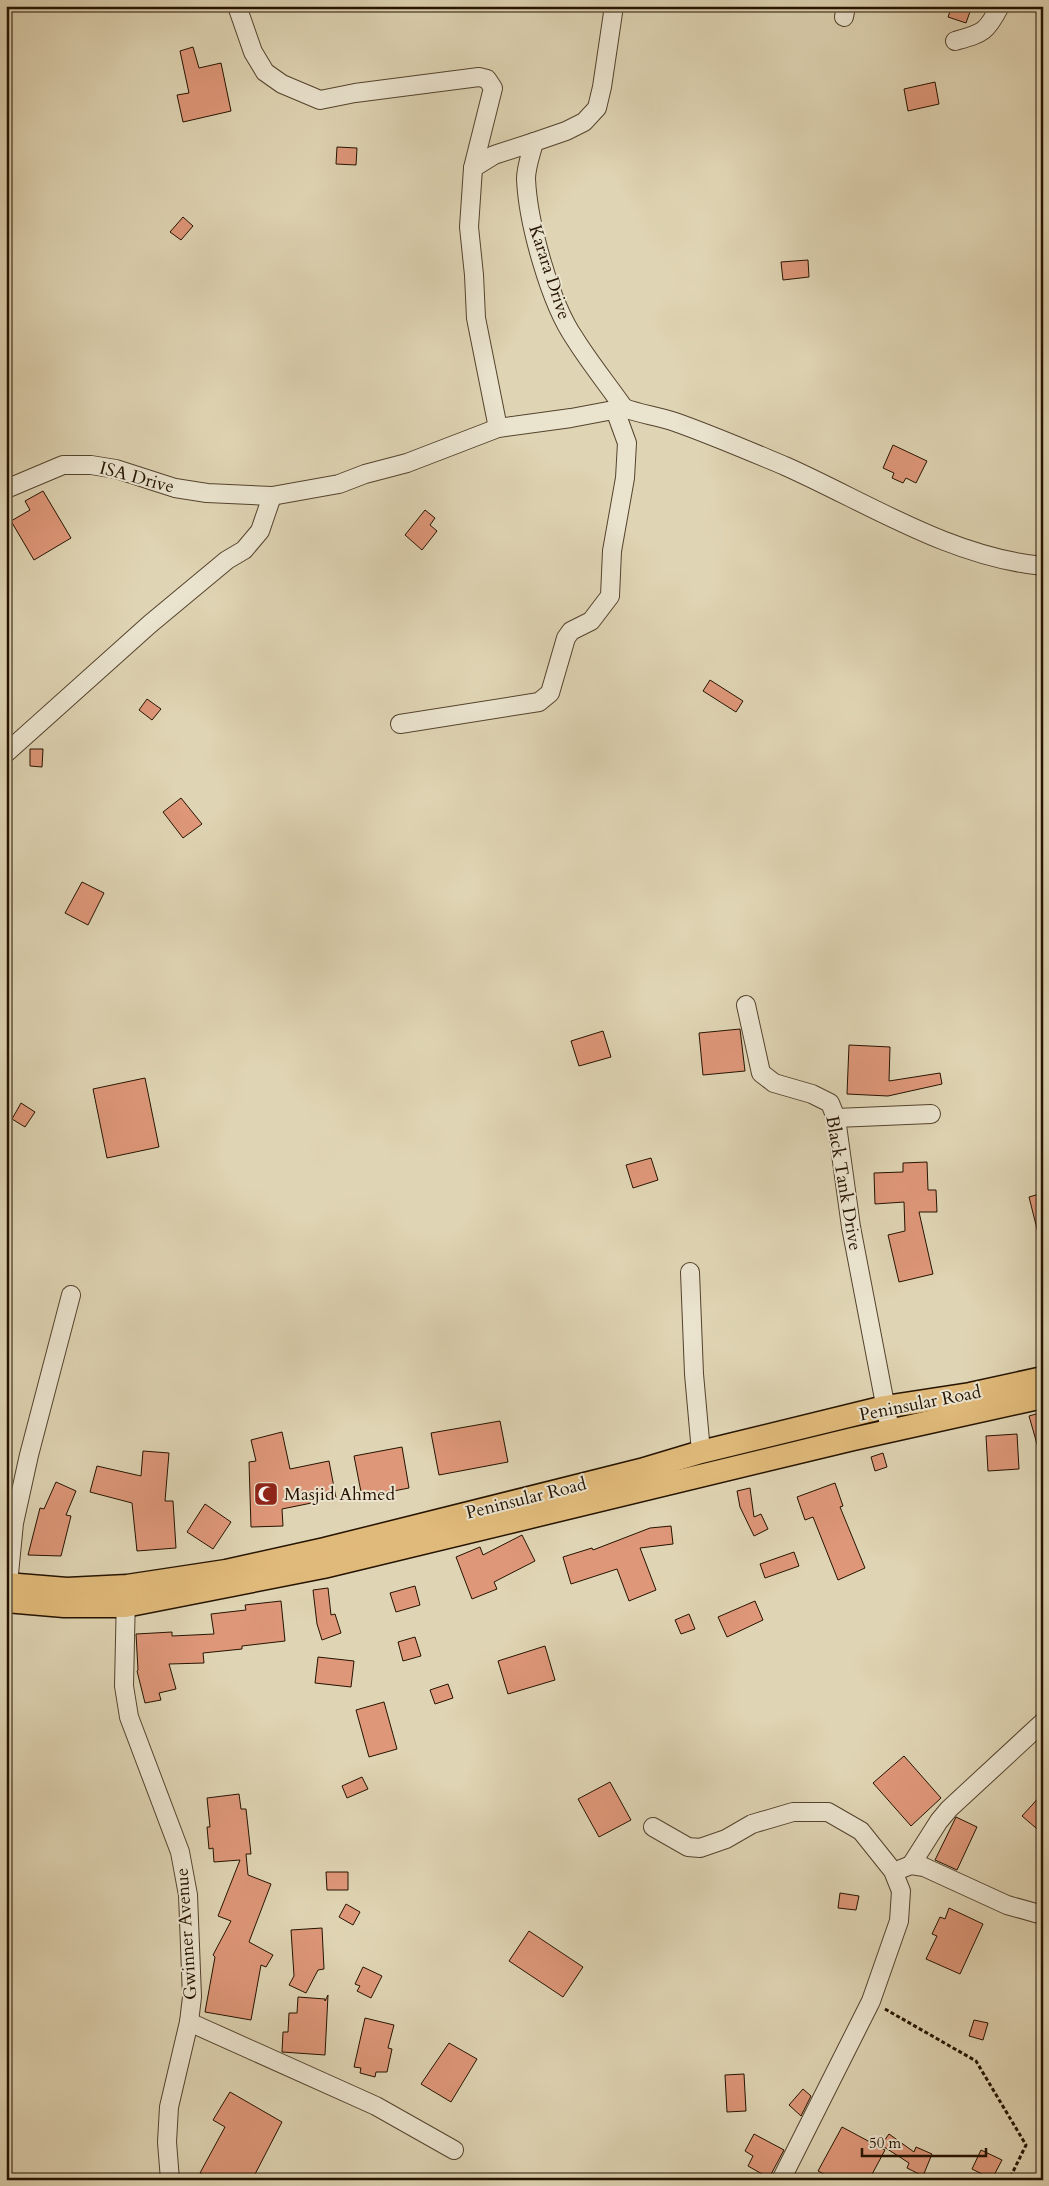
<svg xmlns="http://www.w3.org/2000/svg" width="1049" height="2186" font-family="Cardo,serif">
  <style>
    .building { fill: #de9779; stroke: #251300 }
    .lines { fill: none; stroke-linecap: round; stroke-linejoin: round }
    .minor-casing { stroke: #54432d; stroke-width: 20 }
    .major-casing { stroke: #251300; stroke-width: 25 }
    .path { stroke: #251300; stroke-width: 3; stroke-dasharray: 4 2.5; stroke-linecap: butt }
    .minor { stroke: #eae3ce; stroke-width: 18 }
    .major { stroke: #e0ba7a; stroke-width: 22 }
    .labels { text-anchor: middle; stroke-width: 4; stroke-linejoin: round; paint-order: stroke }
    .street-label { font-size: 18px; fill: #251300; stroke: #eae3ce }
    .poi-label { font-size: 18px; fill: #251300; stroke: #eae3ce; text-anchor: start }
  </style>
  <rect width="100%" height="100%" fill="#dfd4b3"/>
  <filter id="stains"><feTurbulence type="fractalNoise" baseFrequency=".004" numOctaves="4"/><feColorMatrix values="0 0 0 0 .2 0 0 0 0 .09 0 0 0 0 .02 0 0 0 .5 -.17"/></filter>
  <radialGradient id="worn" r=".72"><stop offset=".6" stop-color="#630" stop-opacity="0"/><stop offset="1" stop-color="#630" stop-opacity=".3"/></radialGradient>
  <g class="building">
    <polygon points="952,6 972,6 966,23 948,17"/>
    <polygon points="193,47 199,68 221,63 231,111 183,122 177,95 189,93 180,51"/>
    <polygon points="935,82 939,104 908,111 904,89"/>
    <polygon points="337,147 357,148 356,165 336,164"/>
    <polygon points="183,217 193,226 181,240 170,232"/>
    <polygon points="808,260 809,277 783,280 781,262"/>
    <polygon points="893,445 927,461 916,483 906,478 903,483 892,478 894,473 883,468"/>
    <polygon points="43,491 71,538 34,560 11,521 30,510 25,501"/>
    <polygon points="425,510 435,518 430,525 437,531 422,550 405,535"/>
    <polygon points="710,680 743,701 736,712 703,691"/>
    <polygon points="147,699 161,709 152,720 139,710"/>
    <polygon points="30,749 43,749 42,767 30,766"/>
    <polygon points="181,798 202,824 183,838 163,812"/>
    <polygon points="82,882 104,893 88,925 65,913"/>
    <polygon points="740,1029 745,1071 703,1075 699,1033"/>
    <polygon points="603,1031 611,1057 579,1066 571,1041"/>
    <polygon points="849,1045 890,1047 889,1081 940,1073 942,1084 888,1096 847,1094"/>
    <polygon points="145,1078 159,1147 107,1158 93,1089"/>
    <polygon points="21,1103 35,1112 25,1127 12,1119"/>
    <polygon points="651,1158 658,1180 633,1188 626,1165"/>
    <polygon points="927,1162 928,1190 936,1190 937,1212 919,1212 933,1274 899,1282 888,1235 905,1231 904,1202 875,1204 874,1173 903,1172 903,1163"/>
    <polygon points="1043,1193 1043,1233 1038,1233 1029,1197"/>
    <polygon points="1043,1412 1043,1450 1039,1451 1029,1416"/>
    <polygon points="500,1421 508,1462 439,1475 431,1433"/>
    <polygon points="282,1432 290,1469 329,1461 336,1498 282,1509 283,1526 251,1527 249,1462 256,1461 251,1440"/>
    <polygon points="1017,1434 1019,1469 988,1471 986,1436"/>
    <polygon points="402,1447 409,1488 362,1497 354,1456"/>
    <polygon points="143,1451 169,1453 165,1501 173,1501 176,1548 137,1551 132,1503 90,1492 97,1466 141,1476"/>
    <polygon points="883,1453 887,1467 875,1471 871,1457"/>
    <polygon points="56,1482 76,1491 66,1515 71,1516 61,1556 28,1555 40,1508 44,1509"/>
    <polygon points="835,1483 843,1506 840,1507 865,1568 838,1580 813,1517 805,1520 797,1497"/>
    <polygon points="750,1488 754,1517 761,1514 768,1529 754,1536 740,1507 737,1491"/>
    <polygon points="205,1504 231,1522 213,1549 187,1532"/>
    <polygon points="671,1526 673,1544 640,1548 656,1590 629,1601 617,1569 571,1584 563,1557 592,1548 593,1550 650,1528"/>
    <polygon points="522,1535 535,1561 494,1582 497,1589 472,1599 456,1557 480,1547 483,1555"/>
    <polygon points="794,1552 799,1566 765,1578 760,1564"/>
    <polygon points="415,1586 420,1605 396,1612 390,1593"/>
    <polygon points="328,1588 331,1615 335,1614 341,1633 322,1640 317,1624 313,1590"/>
    <polygon points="281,1601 285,1641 242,1646 242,1649 203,1653 204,1663 169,1664 176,1689 159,1693 161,1700 145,1703 137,1671 138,1670 136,1634 172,1632 172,1636 214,1634 211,1614 246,1610 245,1605"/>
    <polygon points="755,1601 763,1620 727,1637 718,1617"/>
    <polygon points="689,1614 695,1629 681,1634 675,1620"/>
    <polygon points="415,1637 421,1656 403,1661 398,1642"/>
    <polygon points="545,1646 555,1680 508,1694 498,1661"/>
    <polygon points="318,1657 354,1661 351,1687 315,1683"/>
    <polygon points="448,1684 453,1698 435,1704 430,1690"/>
    <polygon points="384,1702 397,1749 369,1757 356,1710"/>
    <polygon points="904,1756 941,1798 911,1826 873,1783"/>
    <polygon points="362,1777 368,1789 347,1798 342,1786"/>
    <polygon points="610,1782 631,1820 599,1837 578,1799"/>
    <polygon points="1043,1793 1043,1834 1022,1816"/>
    <polygon points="239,1794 241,1809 246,1809 251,1854 246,1854 248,1875 271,1884 249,1942 273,1955 266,1967 261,1965 251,2020 205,2012 215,1957 213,1955 231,1921 218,1916 240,1860 214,1862 213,1848 209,1849 207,1827 210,1827 207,1798"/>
    <polygon points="956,1817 977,1827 957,1870 935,1860"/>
    <polygon points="326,1872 348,1872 348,1890 327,1890"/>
    <polygon points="840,1893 859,1896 856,1910 838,1908"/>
    <polygon points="346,1904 360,1912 353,1925 339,1917"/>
    <polygon points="949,1908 983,1924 960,1974 926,1959 937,1936 932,1934 940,1917 945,1919"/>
    <polygon points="322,1928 324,1969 318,1970 306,1993 289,1985 294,1976 291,1930"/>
    <polygon points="529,1931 583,1967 563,1997 509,1961"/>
    <polygon points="363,1967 382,1976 371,1998 357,1991 360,1986 355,1984"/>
    <polygon points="328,1995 325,2055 282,2052 283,2032 288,2032 289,2013 297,2013 298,1997 325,1999 325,2001"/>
    <polygon points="365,2018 394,2025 388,2048 392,2049 387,2072 376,2072 375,2077 360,2073 361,2068 354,2067"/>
    <polygon points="974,2020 988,2023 983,2040 969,2036"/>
    <polygon points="449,2043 477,2059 451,2102 421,2084"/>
    <polygon points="744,2074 746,2111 727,2112 725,2075"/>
    <polygon points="803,2089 811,2096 801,2116 789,2105"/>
    <polygon points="230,2092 282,2122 252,2180 212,2180 200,2173 225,2127 213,2120"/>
    <polygon points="842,2127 885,2150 869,2180 835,2180 818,2171"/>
    <polygon points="754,2134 784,2150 769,2178 748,2166 753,2156 745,2151"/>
    <polygon points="889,2134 914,2152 916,2147 932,2154 923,2176 907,2168 909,2163 881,2145"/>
    <polygon points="981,2150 1002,2160 992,2179 972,2169"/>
  </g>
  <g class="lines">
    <defs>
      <g id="minor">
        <polyline points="237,6 253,52 265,72 282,84 320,100 355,93 479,77 487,79 493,88 473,168 469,227 474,275 476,318 498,428"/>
        <path d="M614 6 602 87 597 108 584 122 566 131 534 142C531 154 526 167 526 179 528 223 550 303 575 339 590 363 608 385 624 408"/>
        <polyline points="844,17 846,6"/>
        <path d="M955 41C983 33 986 33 1000 6"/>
        <polyline points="473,168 494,155 534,142"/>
        <path d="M624 408C640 414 658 416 675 422 712 435 749 451 785 466 868 503 950 557 1043 566"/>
        <polyline points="6,489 63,465 91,465 116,469 175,488 207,493 272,496 339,484 365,474 407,463 498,428 571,418 624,408"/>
        <polyline points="400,724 539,702 550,693 566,638 571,631 591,621 610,596 612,551 625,478 627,443 615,410"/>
        <polyline points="6,753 150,624 227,560 244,550 260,531 272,496"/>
        <polyline points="746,1005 761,1073 774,1083 812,1094 830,1103 836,1118 851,1227 890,1430"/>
        <polyline points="836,1118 931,1114"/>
        <polyline points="690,1272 694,1374 701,1452"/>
        <polyline points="8,1584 14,1523 29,1455 71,1295"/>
        <polyline points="126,1594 124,1686 129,1717 180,1852 188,1895 192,1997 189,2022 169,2107 167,2142 170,2180"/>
        <polyline points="653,1827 688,1847 700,1848 726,1839 752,1824 793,1812 828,1812 861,1831 893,1871 901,1891 899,1921 871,2001 781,2180"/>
        <polyline points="911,1865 939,1821 949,1809 1043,1722"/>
        <polyline points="901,1869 911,1865 924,1867 1007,1905 1043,1915"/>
        <polyline points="189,2022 376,2106 454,2150"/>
      </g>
      <g id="major">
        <polyline points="6,1584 67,1589 127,1586 226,1571 325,1549 641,1470 701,1452 885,1407 970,1394 1043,1378"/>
        <polyline points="6,1601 64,1606 125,1606 323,1567 853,1439 1043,1397"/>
      </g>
    </defs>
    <use href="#minor" class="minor-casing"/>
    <use href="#major" class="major-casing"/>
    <polyline class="path" points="885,2009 976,2061 1026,2145 1009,2180"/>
    <use href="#minor" class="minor"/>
    <use href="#major" class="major"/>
  </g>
  <defs>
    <symbol id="mosque-square" viewBox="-11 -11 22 22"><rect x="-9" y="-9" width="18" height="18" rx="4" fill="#8f2418" stroke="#eae3ce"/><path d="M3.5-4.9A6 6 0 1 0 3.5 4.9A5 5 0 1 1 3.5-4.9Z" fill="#fff"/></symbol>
  </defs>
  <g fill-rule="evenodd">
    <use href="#mosque-square" x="252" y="1480" width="28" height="28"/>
  </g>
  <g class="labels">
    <g class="street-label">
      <text transform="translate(550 272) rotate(72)" y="6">Karara Drive</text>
      <text transform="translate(137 477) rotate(15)" y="6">ISA Drive</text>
      <text transform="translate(844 1183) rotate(80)" y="6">Black Tank Drive</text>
      <text transform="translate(920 1403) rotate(-11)" y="6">Peninsular Road</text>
      <text transform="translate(526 1498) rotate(-14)" y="6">Peninsular Road</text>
      <text transform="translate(186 1934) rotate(-94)" y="6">Gwinner Avenue</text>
    </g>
    <g class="poi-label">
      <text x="284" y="1500">Masjid Ahmed</text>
    </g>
  </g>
  <rect width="1049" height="2186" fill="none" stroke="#dfd4b3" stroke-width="25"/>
  <rect x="8" y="8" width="1034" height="2171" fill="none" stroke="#251300" stroke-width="2.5"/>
  <rect x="12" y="12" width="1024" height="2161" fill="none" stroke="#251300"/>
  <path d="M862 2148v8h124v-8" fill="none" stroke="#251300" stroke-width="2.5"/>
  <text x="869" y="2148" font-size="15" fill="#251300" stroke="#eae3ce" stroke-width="4" paint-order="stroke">50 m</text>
  <rect width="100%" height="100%" filter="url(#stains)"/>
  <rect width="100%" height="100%" fill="url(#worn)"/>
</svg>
